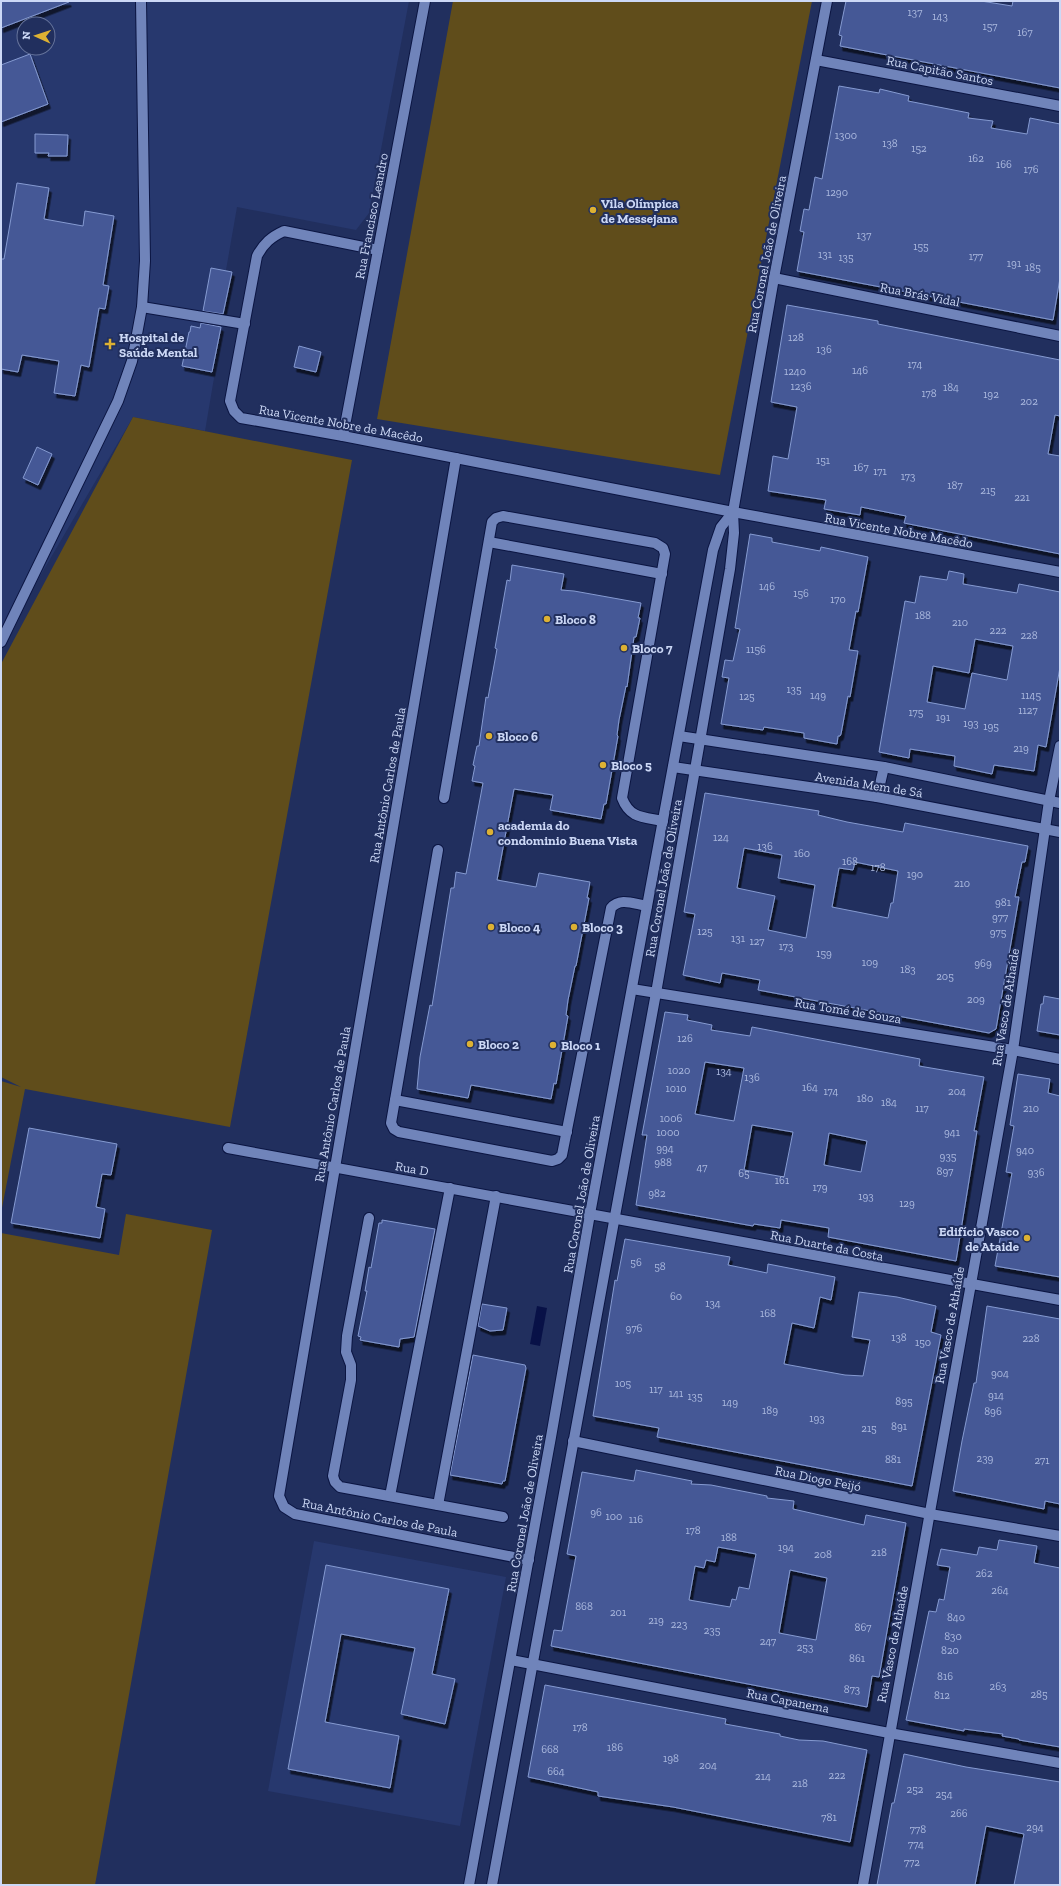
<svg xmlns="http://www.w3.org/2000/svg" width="1061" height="1886" font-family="'Zilla Slab',serif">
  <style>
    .built { fill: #27386e; fill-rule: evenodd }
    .green { fill: #604d1b }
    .water { fill: #081147 }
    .building { fill: #455996; stroke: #859ad1; fill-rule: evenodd; filter: url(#shadow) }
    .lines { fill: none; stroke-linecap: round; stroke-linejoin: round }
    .lane-casing { stroke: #0b1542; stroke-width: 12 }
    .street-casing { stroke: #0b1542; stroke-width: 12 }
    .secondary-casing { stroke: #0b1542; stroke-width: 12 }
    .lane { stroke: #7084ba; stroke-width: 10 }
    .street { stroke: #7084ba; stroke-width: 10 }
    .secondary { stroke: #7084ba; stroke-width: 10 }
    .poi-dot { fill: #ddb133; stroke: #212f5e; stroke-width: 1.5 }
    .labels { text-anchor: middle; stroke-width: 4; stroke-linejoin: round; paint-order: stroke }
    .number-label { font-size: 11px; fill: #aab8de }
    .street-label { font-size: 13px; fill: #ccd8f6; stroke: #212f5e }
    .poi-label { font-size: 13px; font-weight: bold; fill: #ccd8f6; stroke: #212f5e; text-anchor: start }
  </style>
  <defs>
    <filter id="shadow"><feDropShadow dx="2.5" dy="4.5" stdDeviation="0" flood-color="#0009"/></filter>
  </defs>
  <rect width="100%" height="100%" fill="#212f5e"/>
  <g class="built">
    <path d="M1 1H409L369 213 356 230 237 207 226 270 232 272 205 431 133 417 1 643ZM24 24H48V48H24Z"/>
    <polygon points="314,1541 506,1577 460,1826 268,1791"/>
  </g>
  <g class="green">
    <polygon points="453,1 812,1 720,475 377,419"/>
    <polygon points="133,417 352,460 230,1127 25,1089 1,1213 1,1081 21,1087 1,1077 1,664"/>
    <polygon points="126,1214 212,1230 95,1885 1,1885 1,1233 119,1255"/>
  </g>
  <polygon class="water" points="537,1306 547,1308 540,1346 530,1344"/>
  <g class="building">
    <polygon points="1,1 68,1 69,2 1,28"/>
    <polygon points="846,1 981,1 1012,6 1013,1 1060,1 1060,88 840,46 842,36 839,35"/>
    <polygon points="30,54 48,104 1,122 1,65"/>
    <polygon points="839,86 879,93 880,89 909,96 908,101 969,113 968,118 993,121 991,128 1027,134 1030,118 1060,124 1060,278 1053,320 797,271 804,232 800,231 804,209 809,210 815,177 822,179"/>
    <polygon points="35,134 68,135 67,156 48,156 49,153 35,153"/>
    <polygon points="17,183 49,188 44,219 83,226 85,211 114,216 103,285 109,286 105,309 99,308 89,367 81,365 75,396 54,393 59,361 22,355 18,372 1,369 1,259 4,259"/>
    <polygon points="211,268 232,272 223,314 203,311"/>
    <polygon points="787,305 878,321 878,324 1060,360 1060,416 1055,415 1048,454 1060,456 1060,554 904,523 906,516 861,507 860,515 824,509 826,500 768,491 773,456 788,459 797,407 771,402"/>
    <polygon points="201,323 221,327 212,372 182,366 189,332 190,332 191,326 200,328"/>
    <polygon points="299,346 321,352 316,372 294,367"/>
    <polygon points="37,447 52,454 38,485 23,478"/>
    <polygon points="750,534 772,538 772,542 820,551 821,547 868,557 858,612 856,611 849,650 858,651 850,697 848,696 841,734 840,736 838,736 837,744 804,738 804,733 764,727 763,730 721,724 729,678 722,677 725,660 733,661 740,629 735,628"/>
    <polygon points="512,565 564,574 561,590 574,591 641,603 638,618 640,618 636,637 634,637 627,687 626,686 619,720 617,735 618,736 606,804 604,804 601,819 550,810 553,795 514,789 497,880 536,887 539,873 590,882 587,898 589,898 576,966 575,966 568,1000 566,1015 568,1016 556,1084 554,1083 551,1099 471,1085 468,1098 417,1089 420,1057 430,1005 432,1006 451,888 454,888 456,872 466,874 483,783 472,781 475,766 473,765 477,746 479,746 486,697 488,698 497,649 495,648 507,580 510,581"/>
    <path d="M949 571 964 574 963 584 1017 593 1019 584 1060 592V667L1046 747 1038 745 1034 771 994 765 992 774 954 766 955 756 910 749 909 758 879 752 905 601 915 603 920 576 947 580ZM975 639 1013 646 1007 680 972 673 965 709 927 702 933 666 969 673Z"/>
    <path d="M705 793 819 811 818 815 847 822 903 832 905 823 1028 846 1025 862H1022L1015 897H1019L996 1029 989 1033 758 990 760 980 722 973 720 983 683 975 695 914 684 912ZM744 848 782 855 778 878 815 885 806 938 768 930 775 896 737 888ZM855 862 898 871 893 903H891L888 918 832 907 839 868 853 870Z"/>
    <polygon points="1044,996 1060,999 1060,1035 1037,1031 1041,1004 1043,1004"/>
    <path d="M665 1012 688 1015 687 1020 712 1025 711 1030 750 1036 752 1027 920 1059 919 1066 984 1077 974 1131H977L956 1261 828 1237 829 1228 781 1220 780 1228 754 1224 753 1226 636 1205 647 1135H642ZM705 1062 744 1068 734 1121 695 1114ZM752 1125 793 1132 784 1177 744 1170ZM829 1133 867 1141 861 1172 824 1165Z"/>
    <polygon points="1018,1074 1050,1079 1048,1093 1060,1096 1060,1277 995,1266 1012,1173 1006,1172 1014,1126 1010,1125"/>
    <polygon points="29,1128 117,1144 111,1175 102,1174 96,1207 105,1209 100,1238 11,1223"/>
    <polygon points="382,1220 435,1229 414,1337 400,1339 399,1347 360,1340 361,1337 358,1336 367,1291 365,1291 369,1267 371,1268 379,1223 382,1223"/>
    <polygon points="625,1239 730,1257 728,1265 748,1269 767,1273 768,1264 835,1277 831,1300 820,1297 814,1328 792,1323 784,1364 845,1375 863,1376 870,1340 852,1337 859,1292 897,1297 936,1306 931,1332 941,1335 912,1486 657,1437 659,1428 593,1416 615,1280 617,1281"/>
    <polygon points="482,1304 507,1308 503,1330 490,1331 478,1326"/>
    <polygon points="987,1306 1060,1319 1060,1504 1045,1501 1044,1509 953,1491 962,1441 974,1383 976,1383"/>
    <polygon points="473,1355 525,1365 526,1368 505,1481 503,1481 502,1484 450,1475"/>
    <path d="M636 1470 692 1481 691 1484 711 1485 767 1496V1498L794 1501 793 1509 864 1525 866 1515 906 1523 879 1677 872 1676 867 1707 551 1646 554 1630 562 1631 576 1556 567 1554 582 1472 634 1481ZM718 1547 756 1554 749 1589 739 1587 736 1600 732 1599 730 1607 689 1600 695 1566 704 1568 706 1560 715 1562ZM790 1570 827 1578 816 1640 779 1633Z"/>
    <polygon points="999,1540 1037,1546 1034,1563 1060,1568 1060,1747 1019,1740 1019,1739 1002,1736 1003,1734 964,1729 964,1731 906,1720 929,1611 936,1612 939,1599 944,1600 950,1567 937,1565 941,1549 977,1555 979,1547 997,1550"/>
    <polygon points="326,1565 449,1589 432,1674 455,1679 445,1724 401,1714 415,1648 341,1634 325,1722 399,1736 390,1788 288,1769"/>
    <polygon points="545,1685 726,1719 725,1724 780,1734 780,1736 799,1740 823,1741 867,1750 850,1842 673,1807 598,1796 598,1792 528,1777"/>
    <polygon points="904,1754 966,1767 1060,1782 1060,1885 1014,1885 1024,1834 986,1826 975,1885 877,1885 892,1803 894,1803"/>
  </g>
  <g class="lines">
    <defs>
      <g id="lane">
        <polyline points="142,307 245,324"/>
        <polyline points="489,542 662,574"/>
        <polyline points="1,642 118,401 132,361 142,307 145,261 141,1"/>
        <path d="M444 798 492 522 496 518 503 516 655 543 663 548 665 554 622 798C630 819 644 817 663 821"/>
        <path d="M438 850 391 1123 394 1129 399 1132 552 1161 558 1159 562 1155 611 908C620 897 634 904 647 906"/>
        <polyline points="395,1100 567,1132"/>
        <polyline points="369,1218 347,1336 346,1352 351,1365 351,1380 333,1476 335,1482 340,1487 503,1517"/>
        <polyline points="390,1496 450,1188"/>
        <polyline points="438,1505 496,1196"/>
      </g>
      <g id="street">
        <polyline points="816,60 1060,106"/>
        <path d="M378 250 284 231C271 237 264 243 257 256L230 401 234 411 241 418 343 436 733 512 1060 572"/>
        <polyline points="774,278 1060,336"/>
        <polyline points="343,436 425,1"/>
        <polyline points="456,458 279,1496 284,1507 295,1514 529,1560"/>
        <polyline points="679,736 884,767 1060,803"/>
        <polyline points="673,767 877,797 1060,832"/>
        <polyline points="877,797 884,767"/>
        <polyline points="632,989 1013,1050 1060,1059"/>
        <polyline points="228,1148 1060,1300"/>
        <polyline points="573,1441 930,1514 1060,1536"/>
        <polyline points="511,1660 889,1733 1060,1763"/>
        <polyline points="863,1885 1013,1050 1049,801 1060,746"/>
      </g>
      <g id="secondary">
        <polyline points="469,1885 551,1437 590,1214 713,550 721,527 733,512"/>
        <polyline points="492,1885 656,993 730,569 734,533 733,512 774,278 827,1"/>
      </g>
    </defs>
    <use href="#lane" class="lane-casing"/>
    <use href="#street" class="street-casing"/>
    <use href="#secondary" class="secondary-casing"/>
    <use href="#lane" class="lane"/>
    <use href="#street" class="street"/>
    <use href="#secondary" class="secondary"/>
  </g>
  <g class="poi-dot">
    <circle cx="593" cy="210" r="4"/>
    <path d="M108 338h4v4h4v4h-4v4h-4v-4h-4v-4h4z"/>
    <circle cx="547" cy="619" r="4"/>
    <circle cx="624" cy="648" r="4"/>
    <circle cx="489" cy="736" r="4"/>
    <circle cx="603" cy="765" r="4"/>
    <circle cx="490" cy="832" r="4"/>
    <circle cx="491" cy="927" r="4"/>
    <circle cx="574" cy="927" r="4"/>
    <circle cx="470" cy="1044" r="4"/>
    <circle cx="553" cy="1045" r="4"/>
    <circle cx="1027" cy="1238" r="4"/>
  </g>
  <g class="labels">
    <g class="number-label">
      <text x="915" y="16">137</text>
      <text x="940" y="20">143</text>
      <text x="990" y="30">157</text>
      <text x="1025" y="36">167</text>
      <text x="846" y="139">1300</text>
      <text x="890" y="147">138</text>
      <text x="919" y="152">152</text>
      <text x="976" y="162">162</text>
      <text x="1004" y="168">166</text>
      <text x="1031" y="173">176</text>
      <text x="837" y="196">1290</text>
      <text x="864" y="239">137</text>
      <text x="921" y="250">155</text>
      <text x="825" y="258">131</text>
      <text x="976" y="260">177</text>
      <text x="846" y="261">135</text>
      <text x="1014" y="267">191</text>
      <text x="1033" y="271">185</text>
      <text x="796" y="341">128</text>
      <text x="824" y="353">136</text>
      <text x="915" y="368">174</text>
      <text x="860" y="374">146</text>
      <text x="795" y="375">1240</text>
      <text x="801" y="390">1236</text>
      <text x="951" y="391">184</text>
      <text x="929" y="397">178</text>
      <text x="991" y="398">192</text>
      <text x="1029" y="405">202</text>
      <text x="823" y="464">151</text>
      <text x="861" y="471">167</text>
      <text x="880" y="475">171</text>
      <text x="908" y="480">173</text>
      <text x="955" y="489">187</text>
      <text x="988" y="494">215</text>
      <text x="1022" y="501">221</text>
      <text x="767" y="590">146</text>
      <text x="801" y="597">156</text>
      <text x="838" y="603">170</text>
      <text x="923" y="619">188</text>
      <text x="960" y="626">210</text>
      <text x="998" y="634">222</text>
      <text x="1029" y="639">228</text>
      <text x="756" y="653">1156</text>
      <text x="794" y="693">135</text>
      <text x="818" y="699">149</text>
      <text x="1031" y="699">1145</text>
      <text x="747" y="700">125</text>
      <text x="1028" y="714">1127</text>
      <text x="916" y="716">175</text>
      <text x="943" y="721">191</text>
      <text x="971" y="727">193</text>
      <text x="991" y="730">195</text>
      <text x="1021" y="752">219</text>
      <text x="721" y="841">124</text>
      <text x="765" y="850">136</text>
      <text x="802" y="857">160</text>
      <text x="850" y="865">168</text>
      <text x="878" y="871">178</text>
      <text x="915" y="878">190</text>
      <text x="962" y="887">210</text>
      <text x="1003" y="906">981</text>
      <text x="1000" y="921">977</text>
      <text x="705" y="935">125</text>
      <text x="998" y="936">975</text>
      <text x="738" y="942">131</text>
      <text x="757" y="945">127</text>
      <text x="786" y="950">173</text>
      <text x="824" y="957">159</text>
      <text x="870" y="966">109</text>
      <text x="983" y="967">969</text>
      <text x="908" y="973">183</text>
      <text x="945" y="980">205</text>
      <text x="976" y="1003">209</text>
      <text x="685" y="1042">126</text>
      <text x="679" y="1074">1020</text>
      <text x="724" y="1075">134</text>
      <text x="752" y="1081">136</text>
      <text x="810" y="1091">164</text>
      <text x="676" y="1092">1010</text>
      <text x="831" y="1095">174</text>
      <text x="957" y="1095">204</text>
      <text x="865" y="1102">180</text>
      <text x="889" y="1106">184</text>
      <text x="922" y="1112">117</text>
      <text x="1031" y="1112">210</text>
      <text x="671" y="1122">1006</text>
      <text x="668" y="1136">1000</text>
      <text x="952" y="1136">941</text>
      <text x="665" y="1152">994</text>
      <text x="1025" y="1154">940</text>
      <text x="948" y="1160">935</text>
      <text x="663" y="1166">988</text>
      <text x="702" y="1171">47</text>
      <text x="945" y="1175">897</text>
      <text x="1036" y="1176">936</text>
      <text x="744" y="1177">65</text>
      <text x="782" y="1184">161</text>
      <text x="820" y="1191">179</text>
      <text x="657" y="1197">982</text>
      <text x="866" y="1200">193</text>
      <text x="907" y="1207">129</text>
      <text x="636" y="1266">56</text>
      <text x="660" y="1270">58</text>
      <text x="676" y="1300">60</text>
      <text x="713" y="1307">134</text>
      <text x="768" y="1317">168</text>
      <text x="634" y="1332">976</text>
      <text x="899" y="1341">138</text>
      <text x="1031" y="1342">228</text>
      <text x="923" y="1346">150</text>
      <text x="1000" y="1377">904</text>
      <text x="623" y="1387">105</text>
      <text x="656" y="1393">117</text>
      <text x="676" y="1397">141</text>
      <text x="996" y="1399">914</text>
      <text x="695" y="1400">135</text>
      <text x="904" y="1405">895</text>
      <text x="730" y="1406">149</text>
      <text x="770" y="1414">189</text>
      <text x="993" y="1415">896</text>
      <text x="817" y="1422">193</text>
      <text x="899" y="1430">891</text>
      <text x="869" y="1432">215</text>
      <text x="985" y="1462">239</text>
      <text x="893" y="1463">881</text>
      <text x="1042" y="1464">271</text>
      <text x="596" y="1516">96</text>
      <text x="614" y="1520">100</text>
      <text x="636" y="1523">116</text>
      <text x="693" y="1534">178</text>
      <text x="729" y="1541">188</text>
      <text x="786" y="1551">194</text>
      <text x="879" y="1556">218</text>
      <text x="823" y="1558">208</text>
      <text x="984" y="1577">262</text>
      <text x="1000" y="1594">264</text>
      <text x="584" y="1610">868</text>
      <text x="618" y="1616">201</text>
      <text x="956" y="1621">840</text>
      <text x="656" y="1624">219</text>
      <text x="679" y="1628">223</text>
      <text x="863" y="1631">867</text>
      <text x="712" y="1634">235</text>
      <text x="953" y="1640">830</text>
      <text x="768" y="1645">247</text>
      <text x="805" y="1651">253</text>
      <text x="950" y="1654">820</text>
      <text x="857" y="1662">861</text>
      <text x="945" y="1680">816</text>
      <text x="998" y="1690">263</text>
      <text x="852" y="1693">873</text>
      <text x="1039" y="1698">285</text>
      <text x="942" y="1699">812</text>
      <text x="580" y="1731">178</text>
      <text x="615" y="1751">186</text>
      <text x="550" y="1753">668</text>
      <text x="671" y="1762">198</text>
      <text x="708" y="1769">204</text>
      <text x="556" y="1775">664</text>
      <text x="837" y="1779">222</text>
      <text x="763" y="1780">214</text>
      <text x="800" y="1787">218</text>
      <text x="915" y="1793">252</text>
      <text x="944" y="1798">254</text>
      <text x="959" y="1817">266</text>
      <text x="829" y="1821">781</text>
      <text x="1035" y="1831">294</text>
      <text x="918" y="1833">778</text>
      <text x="916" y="1848">774</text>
      <text x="912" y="1866">772</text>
    </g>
    <g class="street-label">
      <text transform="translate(940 70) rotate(11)" y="5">Rua Capitão Santos</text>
      <text transform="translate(371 216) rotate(-79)" y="5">Rua Francisco Leandro</text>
      <text transform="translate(766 254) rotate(-79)" y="5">Rua Coronel João de Oliveira</text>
      <text transform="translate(920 294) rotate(11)" y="5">Rua Brás Vidal</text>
      <text transform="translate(341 423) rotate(10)" y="5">Rua Vicente Nobre de Macêdo</text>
      <text transform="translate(899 530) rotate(10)" y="5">Rua Vicente Nobre Macêdo</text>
      <text transform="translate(869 784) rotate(9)" y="5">Avenida Mem de Sá</text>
      <text transform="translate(387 785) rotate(-80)" y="5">Rua Antônio Carlos de Paula</text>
      <text transform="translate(663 878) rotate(-80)" y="5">Rua Coronel João de Oliveira</text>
      <text transform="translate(1005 1007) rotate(-81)" y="5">Rua Vasco de Athaíde</text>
      <text transform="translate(848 1010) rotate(9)" y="5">Rua Tomé de Souza</text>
      <text transform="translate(332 1104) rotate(-80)" y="5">Rua Antônio Carlos de Paula</text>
      <text transform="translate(412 1168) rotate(10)" y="5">Rua D</text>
      <text transform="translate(581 1194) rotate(-80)" y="5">Rua Coronel João de Oliveira</text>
      <text transform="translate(827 1245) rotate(11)" y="5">Rua Duarte da Costa</text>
      <text transform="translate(949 1325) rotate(-80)" y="5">Rua Vasco de Athaíde</text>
      <text transform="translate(818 1478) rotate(11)" y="5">Rua Diogo Feijó</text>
      <text transform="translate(524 1513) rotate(-80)" y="5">Rua Coronel João de Oliveira</text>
      <text transform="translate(380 1517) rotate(11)" y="5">Rua Antônio Carlos de Paula</text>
      <text transform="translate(892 1644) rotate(-79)" y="5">Rua Vasco de Athaíde</text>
      <text transform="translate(788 1700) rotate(11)" y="5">Rua Capanema</text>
    </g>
    <g class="poi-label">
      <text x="601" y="208">Vila Olímpica<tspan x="601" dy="15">de Messejana</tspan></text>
      <text x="119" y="342">Hospital de<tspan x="119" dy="15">Saúde Mental</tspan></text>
      <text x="555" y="624">Bloco 8</text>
      <text x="632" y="653">Bloco 7</text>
      <text x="497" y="741">Bloco 6</text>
      <text x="611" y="770">Bloco 5</text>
      <text x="498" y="830">academia do<tspan x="498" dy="15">condominio Buena Vista</tspan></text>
      <text x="499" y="932">Bloco 4</text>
      <text x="582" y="932">Bloco 3</text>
      <text x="478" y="1049">Bloco 2</text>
      <text x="561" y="1050">Bloco 1</text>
      <text x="1019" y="1236" text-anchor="end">Edifício Vasco<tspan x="1019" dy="15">de Ataide</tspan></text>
    </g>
  </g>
  <rect width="1061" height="1886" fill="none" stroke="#ccd8f6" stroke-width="4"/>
  <g transform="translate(36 36) rotate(273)"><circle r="19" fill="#212f5e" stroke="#65739b"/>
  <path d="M0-3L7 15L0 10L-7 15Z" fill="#ddb133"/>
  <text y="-6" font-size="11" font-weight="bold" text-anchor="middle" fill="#ccd8f6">N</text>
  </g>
</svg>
